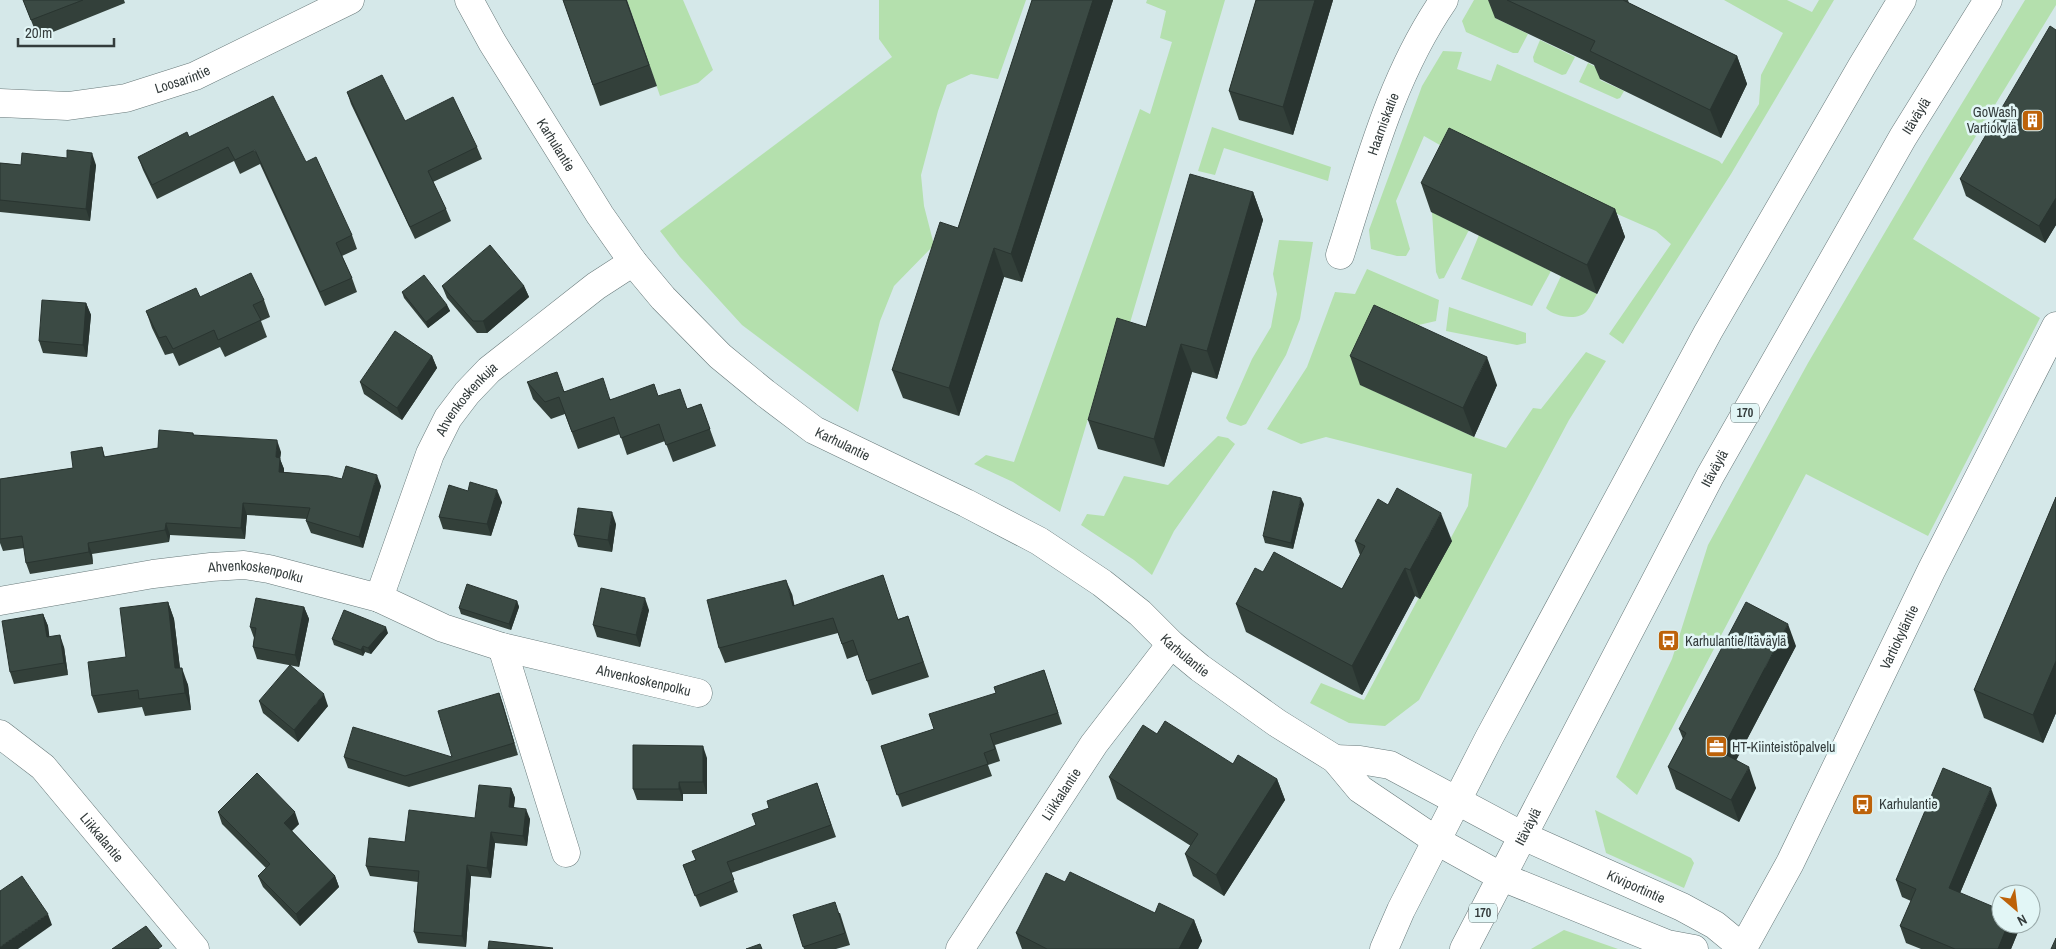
<svg xmlns="http://www.w3.org/2000/svg" width="2056" height="949" font-family="'Archivo Narrow',sans-serif">
  <style>
    .green { fill: #b4e0ad }
    .lines { fill: none; stroke-linecap: round; stroke-linejoin: round }
    .minor-casing { stroke: #68797a; stroke-width: 29 }
    .tertiary-casing { stroke: #68797a; stroke-width: 29 }
    .secondary-casing { stroke: #68797a; stroke-width: 29 }
    .primary-casing { stroke: #68797a; stroke-width: 29 }
    .minor { stroke: #fff; stroke-width: 28 }
    .tertiary { stroke: #fff; stroke-width: 28 }
    .secondary { stroke: #fff; stroke-width: 28 }
    .primary { stroke: #fff; stroke-width: 28 }
    .wall { fill: #33403a }
    .shaded-wall { fill: #293430 }
    .building { fill: #3b4a44; stroke: #293430 }
    .labels { text-anchor: middle; stroke-width: 5; stroke-linejoin: round; paint-order: stroke }
    .shield { fill: #e2f6f6; stroke: #687474; stroke-width: 1 }
    .shield-label { font-size: 12px; font-weight: bold; fill: #343c3c }
    .street-label { font-size: 14px; fill: #343c3c; stroke: #e2f6f6 }
    .poi-label { font-size: 14px; fill: #343c3c; stroke: #e2f6f6; text-anchor: start }
  </style>
  <rect width="100%" height="100%" fill="#d5e8e9"/>
  <g class="green">
    <polygon points="627,0 683,0 713,70 698,83 660,96"/>
    <polygon points="879,0 1026,0 998,79 971,74 947,85 938,111 921,175 924,206 934,245 894,286 880,321 858,412 742,325 680,257 660,231 892,57 879,39"/>
    <polygon points="1147,0 1225,0 1127,333 1106,359 1060,512 1013,482 974,464 986,455 1014,462 1140,109 1150,114 1172,42 1160,38 1166,11 1146,3"/>
    <polygon points="1474,0 1503,0 1495,18 1528,34 1518,53 1513,53 1466,32 1462,21"/>
    <polygon points="1724,0 1787,0 1812,12 1819,0 1834,0 1731,174 1623,344 1609,334 1671,244 1656,231 1608,210 1459,156 1424,136 1396,201 1410,249 1406,256 1397,256 1371,249 1369,230 1422,86 1443,51 1462,52 1457,69 1491,81 1497,64 1719,161 1722,164 1759,104 1761,75 1783,33"/>
    <polygon points="2025,0 2056,0 2056,5 1913,239 2040,318 1928,536 1806,474 1637,795 1616,777 1672,659 1708,545 1808,363 1931,154"/>
    <polygon points="1540,40 1575,57 1566,74 1562,75 1534,62 1533,57"/>
    <polygon points="1588,63 1604,71 1600,80 1624,91 1620,98 1617,99 1579,82"/>
    <polygon points="1212,127 1331,167 1328,181 1224,148 1215,175 1198,171"/>
    <polygon points="1432,212 1469,230 1444,278 1439,279 1436,272"/>
    <polygon points="1479,235 1551,271 1532,306 1461,279"/>
    <polygon points="1279,240 1313,242 1300,319 1286,355 1246,424 1241,426 1229,422 1226,418 1252,359 1271,327 1277,294 1273,274"/>
    <polygon points="1367,269 1439,300 1436,321 1384,333 1361,385 1474,437 1506,448 1533,408 1541,409 1586,352 1606,361 1569,420 1419,700 1385,726 1349,723 1310,703 1321,683 1364,700 1468,506 1472,474 1326,437 1301,444 1267,429 1307,367 1335,292 1355,294"/>
    <path d="M1561 276 1597 294C1594 299 1591 306 1587 311 1578 322 1553 316 1546 308Z"/>
    <polygon points="1449,307 1526,333 1526,343 1517,345 1446,331"/>
    <polygon points="1218,436 1228,438 1235,444 1174,531 1152,575 1134,560 1081,525 1087,514 1104,516 1124,476 1168,485"/>
    <polygon points="1595,810 1691,858 1694,863 1684,888 1606,853"/>
    <polygon points="1564,930 1618,949 1531,949"/>
  </g>
  <g class="lines">
    <defs>
      <g id="minor">
        <path id="s1" d="M1340 255C1368 168 1391 77 1444 0"/>
        <path id="s2" d="M379 598 430 454 448 418 467 393 489 370 596 286 633 262"/>
        <path id="s3" d="M0 601 153 574 211 567 244 565 269 569 379 598 443 628 502 647 698 693"/>
        <polyline points="502,647 566,853"/>
        <path id="s4" d="M0 734 43 767 195 949"/>
        <path id="s5" d="M960 949 1094 744 1171 644"/>
      </g>
      <g id="tertiary">
        <path id="s6" d="M0 103 68 106 126 98 195 76 350 0"/>
      </g>
      <g id="secondary">
        <path id="s7" d="M469 0 492 42 600 215 633 262 663 298 720 356 765 393 814 430 966 503 1039 541 1102 583 1140 613 1171 644 1200 668 1277 723 1335 759 1360 789 1437 841 1502 877 1667 944 1694 949"/>
        <path id="s8" d="M1335 759 1360 760 1390 765 1523 836 1682 907 1715 925 1743 948"/>
        <path id="s9" d="M1743 948 1790 863 1931 571 2056 326"/>
      </g>
      <g id="primary">
        <polyline points="1384,949 1401,910 1489,738 1708,332 1862,66 1902,0"/>
        <path id="s10" d="M1464 949 1710 476 1903 137 1988 0"/>
      </g>
    </defs>
    <use href="#minor" class="minor-casing"/>
    <use href="#tertiary" class="tertiary-casing"/>
    <use href="#secondary" class="secondary-casing"/>
    <use href="#primary" class="primary-casing"/>
    <use href="#minor" class="minor"/>
    <use href="#tertiary" class="tertiary"/>
    <use href="#secondary" class="secondary"/>
    <use href="#primary" class="primary"/>
  </g>
  <g class="wall">
    <polygon points="23,0 124,0 125,3 38,38"/>
    <polygon points="563,0 627,0 657,86 600,106"/>
    <polygon points="1032,0 1113,0 1022,282 1004,277 959,416 903,398 892,370 958,228"/>
    <polygon points="1256,0 1333,0 1293,135 1239,120 1229,91"/>
    <polygon points="1488,0 1628,0 1629,3 1737,56 1747,84 1721,138 1600,79 1594,65 1495,18"/>
    <polygon points="2056,30 2056,225 2045,243 1966,196 1960,179"/>
    <polygon points="347,92 405,121 477,147 482,159 433,182 446,209 451,221 415,239 351,104"/>
    <polygon points="189,137 306,162 352,235 357,249 342,256 352,278 357,292 325,306 260,164 240,174 234,161 157,199 143,170 138,157"/>
    <polygon points="0,163 21,165 96,165 90,221 0,212"/>
    <polygon points="1421,183 1615,209 1625,237 1597,294 1431,212"/>
    <polygon points="1253,192 1263,220 1217,379 1192,372 1164,467 1098,449 1088,420 1146,327"/>
    <polygon points="442,286 524,286 529,297 487,333 477,333 447,298"/>
    <polygon points="402,292 447,305 450,311 428,328 404,298"/>
    <polygon points="200,297 264,300 270,317 261,321 267,337 225,357 220,347 179,366 173,353 165,355 152,328 146,311"/>
    <polygon points="86,303 91,315 87,357 43,353 39,341"/>
    <polygon points="432,356 437,368 402,420 364,394 360,382"/>
    <polygon points="1350,356 1497,385 1474,437 1360,385"/>
    <polygon points="527,382 564,391 610,399 658,396 688,409 701,404 716,446 673,462 665,441 627,455 620,434 578,449 565,414 551,419 533,399"/>
    <polygon points="193,433 194,435 281,452 280,459 284,469 284,472 342,479 381,486 363,548 311,533 306,521 307,519 247,515 245,539 170,535 169,542 92,554 93,564 30,574 26,563 24,548 3,551 0,543 0,479 73,468 102,447 105,457 158,448"/>
    <polygon points="468,491 502,502 491,536 443,529 439,517"/>
    <polygon points="2056,497 2056,713 2043,743 1984,718 1974,690"/>
    <polygon points="1304,504 1293,549 1265,543 1263,536"/>
    <polygon points="616,524 612,552 578,547 574,535"/>
    <polygon points="1355,541 1452,541 1420,599 1415,596 1362,695 1246,632 1236,604 1263,572 1342,589 1360,555"/>
    <polygon points="792,594 794,606 898,619 908,616 929,677 872,695 858,655 847,659 838,633 725,663 719,648"/>
    <polygon points="517,601 519,607 511,630 461,614 459,608"/>
    <polygon points="168,602 174,619 180,668 188,685 191,710 145,716 142,707 98,713 92,696 126,657"/>
    <polygon points="304,607 309,619 299,667 257,659 253,647 254,638 250,627"/>
    <polygon points="649,610 640,647 597,637 593,625"/>
    <polygon points="43,614 48,626 49,637 64,647 68,675 14,684 10,672"/>
    <polygon points="388,633 371,654 365,652 363,656 334,645 332,639"/>
    <polygon points="1796,646 1736,760 1756,788 1739,822 1676,789 1668,767 1683,739 1679,729"/>
    <polygon points="1044,670 1062,724 995,745 1000,761 988,765 992,776 902,807 881,746 934,729 996,693"/>
    <polygon points="499,693 518,755 409,787 348,768 344,757 452,757"/>
    <polygon points="259,701 328,706 298,742 263,713"/>
    <polygon points="1157,734 1233,764 1277,779 1285,800 1224,896 1193,876 1185,854 1191,846 1117,799 1109,777"/>
    <polygon points="707,758 707,794 683,794 683,801 637,800 633,789"/>
    <polygon points="817,783 836,837 731,873 738,892 700,907 683,865 696,860 756,825 769,808"/>
    <polygon points="511,788 515,798 514,807 530,819 527,846 495,843 491,878 471,876 466,947 418,943 414,932 418,882 370,876 366,866 405,842 475,818"/>
    <polygon points="1997,805 1960,893 2018,932 2011,949 1921,949 1906,943 1900,926 1911,901 1902,897 1896,880"/>
    <polygon points="218,812 299,824 292,831 335,876 339,887 300,926 263,887 258,876 266,868 222,824"/>
    <polygon points="1065,882 1155,913 1194,920 1202,941 1198,949 1022,949 1016,933"/>
    <polygon points="840,913 850,945 836,949 804,949 793,915"/>
  </g>
  <g class="shaded-wall">
    <polygon points="1093,0 1113,0 1022,282 1011,254"/>
    <polygon points="1315,0 1333,0 1293,135 1283,107"/>
    <polygon points="1737,56 1747,84 1721,138 1710,110"/>
    <polygon points="92,153 96,165 90,221 86,209"/>
    <polygon points="1253,192 1263,220 1217,379 1207,351"/>
    <polygon points="2056,198 2056,225 2045,243 2039,226"/>
    <polygon points="1615,209 1625,237 1597,294 1587,265"/>
    <polygon points="994,248 1004,277 959,416 949,388"/>
    <polygon points="524,286 529,297 487,333 483,321"/>
    <polygon points="86,303 91,315 87,357 83,345"/>
    <polygon points="447,305 450,311 428,328 426,322"/>
    <polygon points="1181,344 1192,372 1164,467 1154,439"/>
    <polygon points="432,356 437,368 402,420 397,408"/>
    <polygon points="1487,357 1497,385 1474,437 1463,408"/>
    <polygon points="277,440 281,452 280,459 284,469 283,484 279,472 276,457"/>
    <polygon points="377,475 381,486 363,548 359,537"/>
    <polygon points="497,490 502,502 491,536 487,524"/>
    <polygon points="1301,498 1304,504 1293,549 1291,543"/>
    <polygon points="243,503 247,515 245,539 241,528"/>
    <polygon points="612,512 616,524 612,552 608,540"/>
    <polygon points="1441,513 1452,541 1420,599 1410,570"/>
    <polygon points="166,523 170,535 169,542 165,530"/>
    <polygon points="88,543 92,554 93,564 89,552"/>
    <polygon points="1405,568 1415,596 1362,695 1352,666"/>
    <polygon points="786,580 792,594 798,621 793,606"/>
    <polygon points="645,598 649,610 640,647 636,635"/>
    <polygon points="517,601 519,607 511,630 509,624"/>
    <polygon points="168,602 174,619 182,685 175,668"/>
    <polygon points="304,607 309,619 299,667 295,655"/>
    <polygon points="43,614 48,626 51,649 47,637"/>
    <polygon points="1788,624 1796,646 1729,774 1721,752"/>
    <polygon points="386,627 388,633 371,654 368,648"/>
    <polygon points="60,635 64,647 68,675 64,663"/>
    <polygon points="363,646 365,652 363,656 361,650"/>
    <polygon points="2056,661 2056,713 2043,743 2033,715"/>
    <polygon points="182,668 188,685 191,710 185,693"/>
    <polygon points="499,693 503,704 518,755 514,743"/>
    <polygon points="324,694 328,706 298,742 294,730"/>
    <polygon points="703,746 707,758 707,794 703,782"/>
    <polygon points="1749,767 1756,788 1739,822 1731,800"/>
    <polygon points="1277,779 1285,800 1224,896 1216,875"/>
    <polygon points="679,782 683,794 683,801 679,789"/>
    <polygon points="511,788 515,798 512,817 509,807"/>
    <polygon points="1991,788 1997,805 1955,905 1949,888"/>
    <polygon points="526,809 530,819 527,846 523,836"/>
    <polygon points="295,812 299,824 288,834 284,823"/>
    <polygon points="491,832 495,843 491,878 487,868"/>
    <polygon points="467,865 471,876 466,947 462,936"/>
    <polygon points="335,876 339,887 300,926 296,914"/>
    <polygon points="48,914 52,925 18,949 0,949 0,947"/>
    <polygon points="1194,920 1202,941 1198,949 1179,949"/>
    <polygon points="2008,924 2015,924 2018,932 2011,949 1998,949"/>
  </g>
  <g class="building">
    <polygon points="23,0 83,0 31,20"/>
    <polygon points="563,0 626,0 649,65 593,85"/>
    <polygon points="1032,0 1093,0 1011,254 994,248 949,388 892,370 940,222 958,228"/>
    <polygon points="1256,0 1315,0 1283,107 1229,91"/>
    <polygon points="1507,0 1623,0 1737,56 1710,110 1590,51 1595,41"/>
    <polygon points="2050,26 2056,30 2056,198 2039,226 1960,179"/>
    <polygon points="382,75 405,121 453,97 477,147 428,171 446,209 410,227 347,92"/>
    <polygon points="273,96 306,162 316,157 352,235 336,243 352,278 320,292 255,150 235,160 228,147 152,185 138,157 187,132 189,137"/>
    <polygon points="1449,128 1615,209 1587,265 1421,183"/>
    <polygon points="67,150 92,153 86,209 0,200 0,163 21,165 22,153 67,158"/>
    <polygon points="1190,174 1253,192 1207,351 1181,344 1154,439 1088,420 1117,318 1146,327"/>
    <polygon points="490,245 524,286 483,321 473,321 442,286"/>
    <polygon points="251,273 264,300 253,305 261,320 218,340 214,330 173,349 166,336 159,338 146,311 196,288 200,297"/>
    <polygon points="424,275 447,305 426,322 402,292"/>
    <polygon points="42,300 86,303 83,345 39,341"/>
    <polygon points="1374,305 1487,357 1463,408 1350,356"/>
    <polygon points="395,331 432,356 397,408 360,382"/>
    <polygon points="557,372 564,392 603,378 610,400 654,384 658,396 680,389 687,409 701,404 710,429 666,445 659,424 621,438 614,417 572,432 559,397 545,402 527,382"/>
    <polygon points="159,430 193,433 193,435 277,440 276,457 280,458 279,472 329,476 342,479 346,466 377,475 359,537 306,521 310,508 243,503 241,528 166,523 165,530 88,543 89,552 26,563 22,536 0,539 0,479 73,468 71,452 102,447 104,457 158,448"/>
    <polygon points="470,482 497,490 487,524 439,517 449,485 468,491"/>
    <polygon points="1397,488 1441,513 1410,570 1405,568 1352,666 1236,604 1255,568 1263,572 1274,552 1342,589 1365,546 1355,541 1378,499 1388,505"/>
    <polygon points="1273,491 1301,498 1291,543 1263,536"/>
    <polygon points="2056,497 2056,661 2033,715 1974,690"/>
    <polygon points="578,508 612,512 608,540 574,535"/>
    <polygon points="883,575 898,620 908,616 923,662 867,681 853,640 842,644 833,618 719,648 707,600 786,580 793,606"/>
    <polygon points="467,584 517,601 509,624 459,608"/>
    <polygon points="601,588 645,598 636,635 593,625"/>
    <polygon points="256,598 304,607 295,655 253,647 256,628 250,627"/>
    <polygon points="168,602 175,668 182,668 185,693 139,699 138,690 92,696 88,662 126,657 120,608"/>
    <polygon points="1746,602 1788,624 1721,752 1749,767 1731,800 1668,767 1686,733 1679,729"/>
    <polygon points="344,610 386,627 368,648 363,646 361,650 332,639"/>
    <polygon points="43,614 47,637 60,635 64,663 10,672 2,621"/>
    <polygon points="290,665 324,694 294,730 259,701"/>
    <polygon points="1044,670 1058,713 990,734 995,749 984,753 988,764 897,795 881,746 934,729 929,714 996,693 994,687"/>
    <polygon points="499,693 514,743 405,776 344,757 353,727 452,757 438,711"/>
    <polygon points="1165,721 1233,764 1238,755 1277,779 1216,875 1185,854 1198,834 1109,777 1143,725 1157,734"/>
    <polygon points="633,745 703,746 703,782 679,782 679,789 633,789"/>
    <polygon points="1943,768 1991,788 1949,888 2001,910 2001,924 2008,924 1998,949 1955,949 1900,926 1916,889 1896,880"/>
    <polygon points="257,773 295,812 284,823 335,876 296,914 258,876 270,864 218,812"/>
    <polygon points="817,783 831,825 727,862 734,880 695,896 683,865 696,860 692,851 756,825 752,814 769,808 767,801"/>
    <polygon points="479,785 511,788 509,807 526,809 523,836 491,832 487,868 467,865 462,936 414,932 419,871 366,866 369,838 405,842 409,810 475,818"/>
    <polygon points="1070,872 1155,913 1159,903 1194,920 1179,949 1047,949 1016,933 1046,873 1065,882"/>
    <polygon points="22,876 48,914 0,947 0,891"/>
    <polygon points="835,902 845,933 803,947 793,915"/>
    <polygon points="146,926 162,946 158,949 112,949"/>
    <polygon points="2056,938 2056,949 2051,949"/>
    <polygon points="489,941 553,948 552,949 488,949"/>
    <polygon points="760,944 762,949 746,949"/>
  </g>
  <defs>
    <symbol id="building-square" viewBox="-11 -11 22 22"><rect x="-9" y="-9" width="18" height="18" rx="4" fill="#bd6209" stroke="#e2f6f6"/><path d="M-4-6H4V6H1V3H-1V6H-4ZM-2.5-4.3h1.7v1.8h-1.7ZM.8-4.3h1.7v1.8H.8ZM-2.5-1h1.7V.8h-1.7ZM.8-1h1.7V.8H.8Z" fill="#fff"/></symbol>
    <symbol id="bus-square" viewBox="-11 -11 22 22"><rect x="-9" y="-9" width="18" height="18" rx="4" fill="#bd6209" stroke="#e2f6f6"/><path d="M-5-6H5V4H4V6H2V4H-2V6H-4V4H-5ZM-3.5-4V0h7V-4ZM-3.5 1.2v1.5H-2V1.2ZM2 1.2v1.5H3.5V1.2Z" fill="#fff"/></symbol>
    <symbol id="office-square" viewBox="-11 -11 22 22"><rect x="-9" y="-9" width="18" height="18" rx="4" fill="#bd6209" stroke="#e2f6f6"/><path d="M-6-3h4V-5.5h4V-3h4V5H-6ZM-1-4.5V-3h2v-1.5ZM-6 0V1H6V0Z" fill="#fff"/></symbol>
  </defs>
  <g fill-rule="evenodd">
    <use href="#building-square" x="2020" y="108" width="25" height="25"/>
    <use href="#bus-square" x="1656" y="628" width="25" height="25"/>
    <use href="#office-square" x="1704" y="734" width="25" height="25"/>
    <use href="#bus-square" x="1850" y="792" width="25" height="25"/>
  </g>
  <g class="labels">
    <g class="shield">
      <rect x="1731" y="403.5" width="28" height="19" rx="4"/>
      <rect x="1469" y="903.5" width="28" height="19" rx="4"/>
    </g>
    <g class="shield-label">
      <text x="1745" y="417">170</text>
      <text x="1483" y="917">170</text>
    </g>
    <g class="street-label">
      <text dy="5" stroke="none"><textPath href="#s6" startOffset="186">Loosarintie</textPath></text>
      <text dy="5" stroke="none"><textPath href="#s10" startOffset="948">Itäväylä</textPath></text>
      <text dy="5" stroke="none"><textPath href="#s1" startOffset="138">Haarniskatie</textPath></text>
      <text dy="5" stroke="none"><textPath href="#s7" startOffset="169">Karhulantie</textPath></text>
      <text dy="5" stroke="none"><textPath href="#s2" startOffset="219">Ahvenkoskenkuja</textPath></text>
      <text dy="5" stroke="none"><textPath href="#s7" startOffset="589">Karhulantie</textPath></text>
      <text dy="5" stroke="none"><textPath href="#s10" startOffset="542">Itäväylä</textPath></text>
      <text dy="5" stroke="none"><textPath href="#s3" startOffset="259">Ahvenkoskenpolku</textPath></text>
      <text dy="5" stroke="none"><textPath href="#s9" startOffset="348">Vartiokyläntie</textPath></text>
      <text dy="5" stroke="none"><textPath href="#s7" startOffset="994">Karhulantie</textPath></text>
      <text dy="5" stroke="none"><textPath href="#s3" startOffset="664">Ahvenkoskenpolku</textPath></text>
      <text dy="5" stroke="none"><textPath href="#s5" startOffset="185">Liikkalantie</textPath></text>
      <text dy="5" stroke="none"><textPath href="#s10" startOffset="138">Itäväylä</textPath></text>
      <text dy="5" stroke="none"><textPath href="#s4" startOffset="146">Liikkalantie</textPath></text>
      <text dy="5" stroke="none"><textPath href="#s8" startOffset="330">Kiviportintie</textPath></text>
    </g>
    <g class="poi-label">
      <text x="2017" y="117" text-anchor="end">GoWash<tspan x="2017" dy="16">Vartiokylä</tspan></text>
      <text x="1685" y="646">Karhulantie/Itäväylä</text>
      <text x="1732" y="752">HT-Kiinteistöpalvelu</text>
      <text x="1879" y="809">Karhulantie</text>
    </g>
  </g>
  <g transform="translate(2016 909) rotate(152)"><circle r="24" fill="#e2f6f6" stroke="#9cacac"/>
  <path d="M0-4L9 19L0 12L-9 19Z" fill="#bd6209"/>
  <text y="-8" font-size="14" font-weight="bold" text-anchor="middle" fill="#343c3c">N</text>
  </g>
  <path d="M18 38v8h96v-8" fill="none" stroke="#343c3c" stroke-width="2.5"/>
  <text x="25" y="38" font-size="15" fill="#343c3c" stroke="#e2f6f6" stroke-width="4" paint-order="stroke">20 m</text>
</svg>
